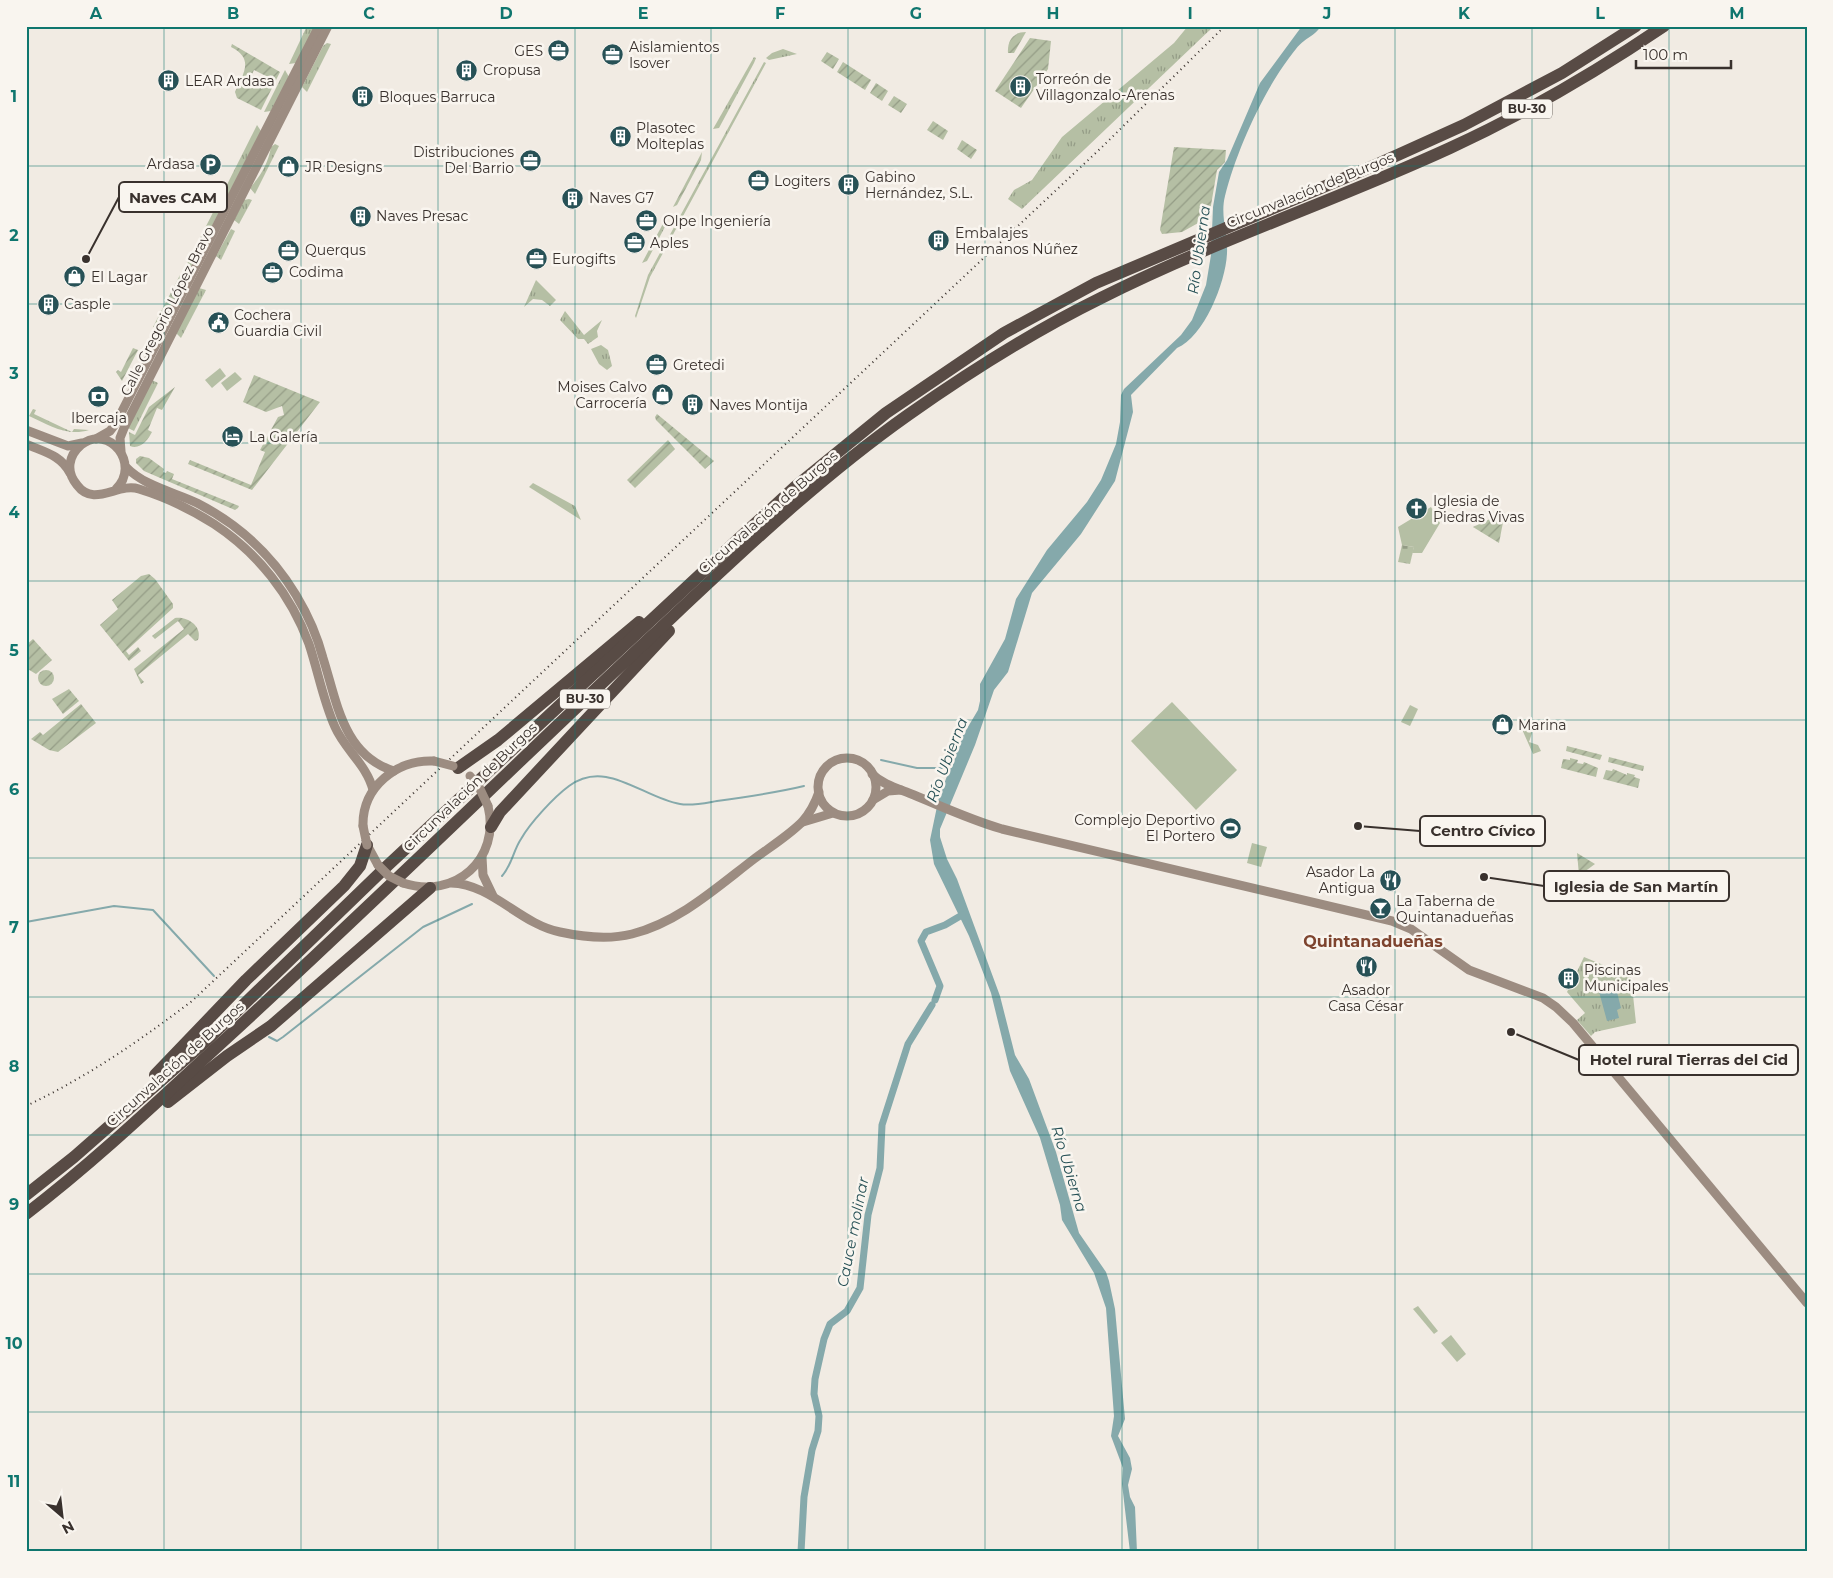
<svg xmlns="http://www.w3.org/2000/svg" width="1833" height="1578" font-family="Montserrat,sans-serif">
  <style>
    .grass { fill: url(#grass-tufts) }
    .cemetery { fill: url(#cemetery-stones) }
    .park { fill: #b5bfa4 }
    .garden { fill: url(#garden-furrows); fill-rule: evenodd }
    .water { fill: #85a9ab }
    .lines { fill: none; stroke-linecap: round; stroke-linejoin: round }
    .stream { stroke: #85a9ab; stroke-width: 2 }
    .canal { stroke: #85a9ab; stroke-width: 7 }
    .secondary { stroke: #9c8c81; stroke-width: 9 }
    .motorway { stroke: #584b45; stroke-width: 12 }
    .rail { stroke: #39312d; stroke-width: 2; stroke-dasharray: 1 4; stroke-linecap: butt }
    .secondary-bridge { stroke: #9c8c81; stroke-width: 9 }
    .grid { fill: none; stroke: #0f766e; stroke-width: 1; stroke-opacity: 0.55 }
    .labels { text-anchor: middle; stroke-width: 5; stroke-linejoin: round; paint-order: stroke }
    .shield { fill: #f9f5ef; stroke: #736c67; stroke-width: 1 }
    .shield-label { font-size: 12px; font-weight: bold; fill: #39312d }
    .poi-label { font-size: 14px; fill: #39312d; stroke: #f9f5ef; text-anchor: start }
    .street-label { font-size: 14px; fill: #39312d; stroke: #f9f5ef }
    .water-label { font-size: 15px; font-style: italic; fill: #275156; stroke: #f9f5ef }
    .quarter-label { font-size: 16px; font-weight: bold; fill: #7e442f; stroke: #f9f5ef }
    .leader { fill: none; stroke: #39312d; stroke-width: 2 }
    .callout-dot { fill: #39312d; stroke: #f9f5ef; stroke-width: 2 }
    .callout { fill: #f9f5ef; stroke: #39312d; stroke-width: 2 }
    .callout-label { font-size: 15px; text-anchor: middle; font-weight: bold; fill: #39312d }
    .neatline { fill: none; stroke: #0f766e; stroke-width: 2 }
    .grid-label { font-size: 16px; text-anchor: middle; font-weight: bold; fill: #0f766e }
  </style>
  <defs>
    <pattern id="grass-tufts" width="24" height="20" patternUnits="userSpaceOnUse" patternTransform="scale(1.25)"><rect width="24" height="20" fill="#b5bfa4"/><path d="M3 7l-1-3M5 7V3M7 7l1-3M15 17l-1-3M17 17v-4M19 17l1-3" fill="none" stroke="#949c86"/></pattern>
    <pattern id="cemetery-stones" width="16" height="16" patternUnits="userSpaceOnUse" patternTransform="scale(1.25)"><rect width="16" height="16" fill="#b5bfa4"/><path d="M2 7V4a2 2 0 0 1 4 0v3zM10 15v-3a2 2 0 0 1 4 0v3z" fill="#949c86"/></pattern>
    <pattern id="garden-furrows" width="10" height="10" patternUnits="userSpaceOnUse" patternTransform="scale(1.25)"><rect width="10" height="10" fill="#b5bfa4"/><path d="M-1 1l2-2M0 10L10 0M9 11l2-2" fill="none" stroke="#949c86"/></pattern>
  </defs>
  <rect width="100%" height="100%" fill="#f1ebe3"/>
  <g class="grass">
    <polygon points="307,26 315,26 296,63 289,64"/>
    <polygon points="1188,26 1214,26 1022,209 1008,199 1014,190 1032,180 1062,137 1174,43"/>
    <polygon points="327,43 331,44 307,92 302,87 323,46"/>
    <polygon points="783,49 797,54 769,60 766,58 772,53"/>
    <polygon points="754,57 756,58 754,63 719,128 713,129"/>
    <polygon points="764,62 766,63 650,277 636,318 635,316 648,275"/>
    <polygon points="285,70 289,77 271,111 264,112"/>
    <polygon points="257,125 261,131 191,267 185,268"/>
    <path d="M275 144 279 146 255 194 250 188C261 175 268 164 271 147Z"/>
    <polygon points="249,199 252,200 239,224 234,220 244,200"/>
    <polygon points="666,218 667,223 647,261 642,263"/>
    <polygon points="231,229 235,231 221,260 216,256"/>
    <polygon points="180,275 183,283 160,327 153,327"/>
    <polygon points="536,280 556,300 550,306 542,300 533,299 524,307"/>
    <polygon points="199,288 206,290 181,338 176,333"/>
    <polygon points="565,311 584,335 602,320 597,331 598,337 588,344 584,339 578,339 560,320"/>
    <polygon points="601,345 608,350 612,366 607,370 599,364 591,349"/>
    <polygon points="152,380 158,383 134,431 128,428"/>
    <path d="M33 409 36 410 34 414 72 432 74 429 89 430C67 437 49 425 29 416Z"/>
    <polygon points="533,483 575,506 581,520 529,487"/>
    <polygon points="1584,957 1613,969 1630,967 1636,1023 1595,1032 1591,1036 1577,1020 1585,1013 1567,992"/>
  </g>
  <polygon class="cemetery" points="1402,545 1414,547 1410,564 1398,562"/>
  <g class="park">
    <polygon points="220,368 226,376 212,388 205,380"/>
    <polygon points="235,372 242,379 227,391 221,383"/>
    <polygon points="1431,507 1440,523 1422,553 1412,553 1414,547 1402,545 1398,527"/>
    <polygon points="1172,702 1237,770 1196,810 1131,741"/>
    <polygon points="1410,705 1418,709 1410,726 1401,722"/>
    <polygon points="1521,727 1533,730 1529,742 1538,745 1541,751 1533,754"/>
    <polygon points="1252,843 1267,847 1261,867 1247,863"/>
    <polygon points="1418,1306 1438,1331 1434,1334 1413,1309"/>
    <polygon points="1451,1335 1466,1354 1457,1362 1441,1343"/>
  </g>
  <g class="garden">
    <path d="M1026 32 1014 53H1008C1007 41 1013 32 1026 32Z"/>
    <polygon points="1030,38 1051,41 1048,69 1021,108 995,91"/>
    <path d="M232 44 280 72 261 110 237 98 235 92C243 74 255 59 231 47ZM254 70 268 77 262 89 248 82Z"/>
    <polygon points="827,52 839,59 833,69 821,61"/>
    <polygon points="843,62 871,80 865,90 837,72"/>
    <polygon points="876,83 888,91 882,101 870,93"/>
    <polygon points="894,96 907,104 901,113 888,105"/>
    <polygon points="933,121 948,131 943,140 927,130"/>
    <polygon points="962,140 977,150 971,159 957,149"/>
    <polygon points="1174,147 1226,150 1225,162 1217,170 1209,217 1182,232 1162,234 1160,230"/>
    <polygon points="702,152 701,160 677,205 673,207"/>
    <polygon points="133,348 138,350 122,381 116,372 118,370 121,372"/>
    <polygon points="254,375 320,402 252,490 188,464 190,460 251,485 265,452 260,450 278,417 284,415 282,406 266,412 243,402"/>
    <path d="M175 387 162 410 157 408 148 430 152 432C148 440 140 450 130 446L129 432 135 435 149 407Z"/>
    <polygon points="657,414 714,461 705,469 656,420 655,417"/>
    <polygon points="668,440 675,449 635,488 627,480"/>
    <polygon points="140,456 149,458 164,469 163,472 166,473 167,471 174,474 172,479 239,506 238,508 235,510 144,471 136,463 136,459"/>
    <polygon points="1505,512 1499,543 1473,527"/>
    <polygon points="149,574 155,579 173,604 173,608 126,651 129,655 138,647 141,651 129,661 100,625 118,609 112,600 141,576"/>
    <path d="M175 618C187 616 203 626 198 640L195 641 188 634 138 675 144 682 141 684 134 669 184 629 178 621 155 639 152 636Z"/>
    <polygon points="33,639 52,660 36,674 26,668 26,645"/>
    <circle cx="46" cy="678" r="8"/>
    <polygon points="69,689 79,701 63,714 52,699"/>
    <polygon points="81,704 96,723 58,752 49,750 31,739 40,732 43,735"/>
    <polygon points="1567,746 1602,755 1600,760 1566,751"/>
    <polygon points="1609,757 1644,766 1643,771 1608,762"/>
    <polygon points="1570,758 1578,760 1577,763 1583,764 1584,762 1598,768 1596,777 1561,768 1563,759 1570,760"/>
    <polygon points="1613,769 1627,775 1627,773 1635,775 1634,777 1640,779 1638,788 1603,779 1606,770 1612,771"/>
    <polygon points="1577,853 1595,864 1580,875 1579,875"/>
  </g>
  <g class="water">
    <path d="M1302 26H1321C1316 34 1310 36 1304 41 1298 45 1293 53 1289 58 1262 94 1236 152 1225 196 1220 215 1228 235 1227 253 1226 282 1204 337 1177 348L1131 395 1133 412 1115 481 1081 534 1032 593 1008 672 994 690 975 745 940 829V837L947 859 957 879 1000 996 1015 1055 1029 1079 1056 1152 1079 1233 1106 1272 1109 1281 1115 1309 1125 1419 1118 1436 1130 1458 1132 1469 1128 1485 1130 1497 1135 1507 1137 1552H1130L1122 1484 1123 1468 1111 1436 1114 1416 1106 1308 1094 1273 1062 1220 1060 1205 1040 1138 1010 1071 991 993 969 936 934 864 930 840 939 797 962 737 978 710 980 701V684L1005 639 1016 599 1047 550 1087 502 1101 480 1116 444 1120 422 1121 395 1124 389 1181 335 1192 320 1206 285 1211 255 1213 207 1219 172 1227 160 1260 83Z"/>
    <polygon points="1615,984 1621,1008 1617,1010 1619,1018 1607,1021 1598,988"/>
  </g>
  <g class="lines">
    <g class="stream">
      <polyline points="881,760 917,768 953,768"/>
      <path d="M502 876C512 865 513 851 521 839 530 823 554 797 569 786 606 758 643 798 680 804 692 806 705 803 717 801 746 797 775 793 804 786"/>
      <polyline points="26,922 114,906 153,910 214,976"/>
      <polyline points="269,1037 277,1041 283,1037 423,927 472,904"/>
    </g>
    <g class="canal">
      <polyline points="935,1000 940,986 921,941 926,932 945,925 962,915"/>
      <polyline points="801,1552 804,1497 812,1450 818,1431 819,1416 814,1394 815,1379 824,1339 830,1324 847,1311 860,1288 868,1215 880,1168 882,1125 908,1044 932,1005"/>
    </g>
    <g class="secondary">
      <polyline points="26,430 68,446 82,443"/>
      <polyline points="96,439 110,431 116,423 319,26"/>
      <path d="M26 444C44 452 61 455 70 473"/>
      <polyline points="121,451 120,438 124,428 328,26"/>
      <path d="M126 467C144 486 174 492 197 503 238 524 272 555 296 595 308 615 317 635 323 658 337 702 343 755 394 771"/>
      <path d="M116 489C141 465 110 423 81 445 75 450 71 456 70 464 69 472 72 479 77 485 94 508 118 482 139 489 165 497 192 510 214 524 258 553 291 595 309 644 318 671 323 700 335 727 345 750 367 765 373 790"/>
      <circle cx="847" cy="787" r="29"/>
      <path d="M872 774C883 785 900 789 914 795 943 807 971 820 1002 829L1392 921 1411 929 1469 970 1543 998 1556 1007 1573 1023 1807 1303"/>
      <polyline points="873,800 888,791 901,790"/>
      <polyline points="803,822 833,813"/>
      <path d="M363 826C362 787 397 759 434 761"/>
      <polyline points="367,845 378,865"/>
      <polyline points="482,857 483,875 493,896"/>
      <path d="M403 883C455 900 501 859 488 806"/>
      <path d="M451 883C492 884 520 924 560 932 583 937 608 940 632 934 679 922 716 888 754 859 770 847 788 836 802 822 810 813 815 804 819 792"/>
    </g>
    <g class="motorway">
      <polyline points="458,768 498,740 639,622"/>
      <polyline points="491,827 500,812 669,631"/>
      <polyline points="155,1075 246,980 344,886 360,866 367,845"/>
      <polyline points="168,1102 227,1056 271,1026 430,888"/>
      <polyline points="26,1195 74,1157 205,1042 386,867 733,544 795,487 886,413 1004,333 1096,283 1380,163 1464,125 1562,73 1636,26"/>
      <path d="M26 1214C94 1162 156 1103 219 1045 366 911 507 772 652 636 734 559 816 480 908 415 969 372 1034 331 1101 298 1214 241 1335 201 1450 148 1524 114 1596 72 1664 26"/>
    </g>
    <path class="rail" d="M26 1106C87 1077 138 1042 192 1001L1101 148 1225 26"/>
    <g class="secondary-bridge">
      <polyline points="434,761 453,766"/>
      <polyline points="470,776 479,787 488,806"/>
      <polyline points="363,826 367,845"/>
      <polyline points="378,865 389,876 403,883"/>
    </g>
  </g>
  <path class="grid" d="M164 26V1552M301 26V1552M438 26V1552M575 26V1552M711 26V1552M848 26V1552M985 26V1552M1122 26V1552M1258 26V1552M1395 26V1552M1532 26V1552M1669 26V1552M26 166H1807M26 304H1807M26 443H1807M26 581H1807M26 720H1807M26 858H1807M26 997H1807M26 1135H1807M26 1274H1807M26 1412H1807"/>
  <defs>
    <symbol id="office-disc" viewBox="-11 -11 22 22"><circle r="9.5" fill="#275156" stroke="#f9f5ef"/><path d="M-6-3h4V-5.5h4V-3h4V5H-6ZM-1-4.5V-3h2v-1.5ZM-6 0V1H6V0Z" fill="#fff"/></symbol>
    <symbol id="building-disc" viewBox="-11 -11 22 22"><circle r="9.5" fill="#275156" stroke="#f9f5ef"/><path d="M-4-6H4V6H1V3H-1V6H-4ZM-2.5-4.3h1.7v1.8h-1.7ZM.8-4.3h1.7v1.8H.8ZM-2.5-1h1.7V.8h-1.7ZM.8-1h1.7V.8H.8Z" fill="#fff"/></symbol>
    <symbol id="parking-disc" viewBox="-11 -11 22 22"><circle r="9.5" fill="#275156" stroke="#f9f5ef"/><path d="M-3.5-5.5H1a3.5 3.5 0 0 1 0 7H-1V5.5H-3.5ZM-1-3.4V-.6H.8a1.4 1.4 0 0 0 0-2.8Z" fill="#fff"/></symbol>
    <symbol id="shop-disc" viewBox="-11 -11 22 22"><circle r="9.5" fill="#275156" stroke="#f9f5ef"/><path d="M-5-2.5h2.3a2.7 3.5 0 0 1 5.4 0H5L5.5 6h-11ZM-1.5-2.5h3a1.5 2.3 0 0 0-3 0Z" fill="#fff"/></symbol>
    <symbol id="civic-disc" viewBox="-11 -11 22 22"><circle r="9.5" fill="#275156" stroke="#f9f5ef"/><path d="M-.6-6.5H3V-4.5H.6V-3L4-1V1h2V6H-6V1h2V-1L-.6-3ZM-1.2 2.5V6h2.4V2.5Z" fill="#fff"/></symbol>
    <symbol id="bank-disc" viewBox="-11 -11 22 22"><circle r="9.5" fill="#275156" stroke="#f9f5ef"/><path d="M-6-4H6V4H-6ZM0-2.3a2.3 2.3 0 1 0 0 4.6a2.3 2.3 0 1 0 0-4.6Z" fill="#fff"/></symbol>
    <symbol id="hotel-disc" viewBox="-11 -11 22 22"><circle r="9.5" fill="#275156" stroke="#f9f5ef"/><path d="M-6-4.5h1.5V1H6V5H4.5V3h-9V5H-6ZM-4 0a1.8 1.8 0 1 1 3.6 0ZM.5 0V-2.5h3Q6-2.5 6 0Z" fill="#fff"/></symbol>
    <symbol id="church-disc" viewBox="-11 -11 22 22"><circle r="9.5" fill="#275156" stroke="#f9f5ef"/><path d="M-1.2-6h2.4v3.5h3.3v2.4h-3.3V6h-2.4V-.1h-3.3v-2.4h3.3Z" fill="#fff"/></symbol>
    <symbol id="stadium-disc" viewBox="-11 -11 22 22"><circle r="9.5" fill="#275156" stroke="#f9f5ef"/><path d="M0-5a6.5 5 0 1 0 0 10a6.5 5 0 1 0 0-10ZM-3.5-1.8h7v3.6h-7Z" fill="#fff"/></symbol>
    <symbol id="restaurant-disc" viewBox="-11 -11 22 22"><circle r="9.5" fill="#275156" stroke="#f9f5ef"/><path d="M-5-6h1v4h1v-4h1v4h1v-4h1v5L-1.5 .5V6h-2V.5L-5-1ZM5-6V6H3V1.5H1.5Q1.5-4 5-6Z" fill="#fff"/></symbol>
    <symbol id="bar-disc" viewBox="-11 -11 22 22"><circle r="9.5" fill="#275156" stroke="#f9f5ef"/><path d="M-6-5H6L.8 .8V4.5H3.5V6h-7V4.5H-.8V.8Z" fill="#fff"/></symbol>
  </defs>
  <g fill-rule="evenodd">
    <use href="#office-disc" x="546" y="38" width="25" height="25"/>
    <use href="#office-disc" x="600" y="42" width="25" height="25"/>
    <use href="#building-disc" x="454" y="58" width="25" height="25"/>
    <use href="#building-disc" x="156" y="68" width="25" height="25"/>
    <use href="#building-disc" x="1008" y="74" width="25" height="25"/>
    <use href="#building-disc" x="350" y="84" width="25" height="25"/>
    <use href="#building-disc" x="608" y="124" width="25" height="25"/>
    <use href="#office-disc" x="518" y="148" width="25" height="25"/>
    <use href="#parking-disc" x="198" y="152" width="25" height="25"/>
    <use href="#shop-disc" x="276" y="154" width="25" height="25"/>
    <use href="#office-disc" x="746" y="168" width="25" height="25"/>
    <use href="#building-disc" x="836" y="172" width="25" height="25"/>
    <use href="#building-disc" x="560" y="186" width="25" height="25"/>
    <use href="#building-disc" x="348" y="204" width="25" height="25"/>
    <use href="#office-disc" x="634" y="208" width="25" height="25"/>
    <use href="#building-disc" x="926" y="228" width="25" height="25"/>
    <use href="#office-disc" x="622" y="230" width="25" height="25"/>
    <use href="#office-disc" x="276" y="238" width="25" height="25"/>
    <use href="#office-disc" x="524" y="246" width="25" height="25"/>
    <use href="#office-disc" x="260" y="260" width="25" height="25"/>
    <use href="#shop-disc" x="62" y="264" width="25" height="25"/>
    <use href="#building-disc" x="36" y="292" width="25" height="25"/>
    <use href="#civic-disc" x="206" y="310" width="25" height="25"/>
    <use href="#office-disc" x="644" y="352" width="25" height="25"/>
    <use href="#shop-disc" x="650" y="382" width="25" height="25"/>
    <use href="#bank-disc" x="86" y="384" width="25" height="25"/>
    <use href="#building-disc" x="680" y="392" width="25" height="25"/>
    <use href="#hotel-disc" x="220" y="424" width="25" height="25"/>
    <use href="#church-disc" x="1404" y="496" width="25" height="25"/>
    <use href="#shop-disc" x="1490" y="712" width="25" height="25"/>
    <use href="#stadium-disc" x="1218" y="816" width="25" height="25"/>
    <use href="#restaurant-disc" x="1378" y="868" width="25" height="25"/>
    <use href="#bar-disc" x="1368" y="896" width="25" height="25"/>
    <use href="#restaurant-disc" x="1354" y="954" width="25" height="25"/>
    <use href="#building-disc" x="1556" y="966" width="25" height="25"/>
  </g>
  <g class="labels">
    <g class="shield">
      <rect x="1502" y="99.5" width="50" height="19" rx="4"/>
      <rect x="560" y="689.5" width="50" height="19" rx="4"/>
    </g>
    <g class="shield-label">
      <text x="1527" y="113">BU-30</text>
      <text x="585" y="703">BU-30</text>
    </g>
    <g class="poi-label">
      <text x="629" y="52">Aislamientos<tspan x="629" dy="16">Isover</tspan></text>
      <text x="543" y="56" text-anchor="end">GES</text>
      <text x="483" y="75">Cropusa</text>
      <text x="1036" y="84">Torreón de<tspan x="1036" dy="16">Villagonzalo-Arenas</tspan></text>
      <text x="185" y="86">LEAR Ardasa</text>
      <text x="379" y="102">Bloques Barruca</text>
      <text x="636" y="133">Plasotec<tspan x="636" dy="16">Molteplas</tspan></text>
      <text x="514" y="157" text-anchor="end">Distribuciones<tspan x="514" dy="16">Del Barrio</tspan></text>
      <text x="195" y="169" text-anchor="end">Ardasa</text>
      <text x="305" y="172">JR Designs</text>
      <text x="865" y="182">Gabino<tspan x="865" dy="16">Hernández, S.L.</tspan></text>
      <text x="774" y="186">Logiters</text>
      <text x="589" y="203">Naves G7</text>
      <text x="376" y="221">Naves Presac</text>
      <text x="663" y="226">Olpe Ingeniería</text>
      <text x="955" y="238">Embalajes<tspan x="955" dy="16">Hermanos Núñez</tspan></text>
      <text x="650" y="248">Aples</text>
      <text x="305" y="255">Querqus</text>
      <text x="552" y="264">Eurogifts</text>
      <text x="289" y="277">Codima</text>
      <text x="91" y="282">El Lagar</text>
      <text x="64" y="309">Casple</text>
      <text x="234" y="320">Cochera<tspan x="234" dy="16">Guardia Civil</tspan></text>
      <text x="673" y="370">Gretedi</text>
      <text x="647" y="392" text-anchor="end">Moises Calvo<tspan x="647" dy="16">Carrocería</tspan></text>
      <text x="709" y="410">Naves Montija</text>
      <text x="99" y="423" text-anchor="middle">Ibercaja</text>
      <text x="249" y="442">La Galería</text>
      <text x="1433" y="506">Iglesia de<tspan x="1433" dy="16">Piedras Vivas</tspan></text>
      <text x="1518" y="730">Marina</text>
      <text x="1215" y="825" text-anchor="end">Complejo Deportivo<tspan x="1215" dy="16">El Portero</tspan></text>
      <text x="1375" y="877" text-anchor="end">Asador La<tspan x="1375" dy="16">Antigua</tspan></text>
      <text x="1396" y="906">La Taberna de<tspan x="1396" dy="16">Quintanadueñas</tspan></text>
      <text x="1584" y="975">Piscinas<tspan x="1584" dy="16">Municipales</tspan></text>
      <text x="1366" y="995" text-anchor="middle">Asador<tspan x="1366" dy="16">Casa César</tspan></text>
    </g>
    <g class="street-label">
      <text transform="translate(1310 190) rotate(-22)" y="5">Circunvalación de Burgos</text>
      <text transform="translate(167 311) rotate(-63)" y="5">Calle Gregorio López Bravo</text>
      <text transform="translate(768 512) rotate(-41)" y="5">Circunvalación de Burgos</text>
      <text transform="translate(470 787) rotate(-44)" y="5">Circunvalación de Burgos</text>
      <text transform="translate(175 1064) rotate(-42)" y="5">Circunvalación de Burgos</text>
    </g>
    <g class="water-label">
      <text transform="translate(1199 250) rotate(-82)" y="5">Río Ubierna</text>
      <text transform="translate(947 760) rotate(-69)" y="5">Río Ubierna</text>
      <text transform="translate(1069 1169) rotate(73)" y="5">Río Ubierna</text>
      <text transform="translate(853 1232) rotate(-79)" y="5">Cauce molinar</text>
    </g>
    <g class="quarter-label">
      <text x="1373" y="947">Quintanadueñas</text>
    </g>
  </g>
  <path class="leader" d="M86 259L119 197M1358 826L1420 831M1484 877L1544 886M1511 1032L1579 1060"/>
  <g class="callout-dot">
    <circle cx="86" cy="259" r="5"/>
    <circle cx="1358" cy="826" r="5"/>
    <circle cx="1484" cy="877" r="5"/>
    <circle cx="1511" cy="1032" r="5"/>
  </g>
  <g class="callout">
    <rect x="119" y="182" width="108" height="30" rx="5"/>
    <rect x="1420" y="816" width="125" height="30" rx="5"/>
    <rect x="1544" y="871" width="185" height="30" rx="5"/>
    <rect x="1579" y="1045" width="219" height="30" rx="5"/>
  </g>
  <g class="callout-label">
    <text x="173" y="203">Naves CAM</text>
    <text x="1483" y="836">Centro Cívico</text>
    <text x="1636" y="892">Iglesia de San Martín</text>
    <text x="1689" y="1065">Hotel rural Tierras del Cid</text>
  </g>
  <rect width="1833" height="1578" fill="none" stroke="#f9f5ef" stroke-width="55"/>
  <g transform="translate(62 1516) rotate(152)" stroke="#f9f5ef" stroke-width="4" paint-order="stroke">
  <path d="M0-4L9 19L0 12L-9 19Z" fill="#39312d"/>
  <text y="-8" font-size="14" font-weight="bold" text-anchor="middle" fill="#39312d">N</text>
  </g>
  <path d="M1636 60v8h95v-8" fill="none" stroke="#39312d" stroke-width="2.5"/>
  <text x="1643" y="60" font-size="15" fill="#39312d" stroke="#f9f5ef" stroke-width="4" paint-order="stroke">100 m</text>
  <rect x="28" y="28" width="1778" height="1522" class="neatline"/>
  <g class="grid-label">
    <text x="96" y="19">A</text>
    <text x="233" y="19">B</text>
    <text x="369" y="19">C</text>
    <text x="506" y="19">D</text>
    <text x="643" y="19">E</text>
    <text x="780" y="19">F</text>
    <text x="916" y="19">G</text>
    <text x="1053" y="19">H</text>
    <text x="1190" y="19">I</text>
    <text x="1327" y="19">J</text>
    <text x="1464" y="19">K</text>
    <text x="1600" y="19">L</text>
    <text x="1737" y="19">M</text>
    <text x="14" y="102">1</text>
    <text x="14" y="241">2</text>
    <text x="14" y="379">3</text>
    <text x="14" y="518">4</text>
    <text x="14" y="656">5</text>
    <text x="14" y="795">6</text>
    <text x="14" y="933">7</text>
    <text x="14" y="1072">8</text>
    <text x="14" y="1210">9</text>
    <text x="14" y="1349">10</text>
    <text x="14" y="1487">11</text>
  </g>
</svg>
